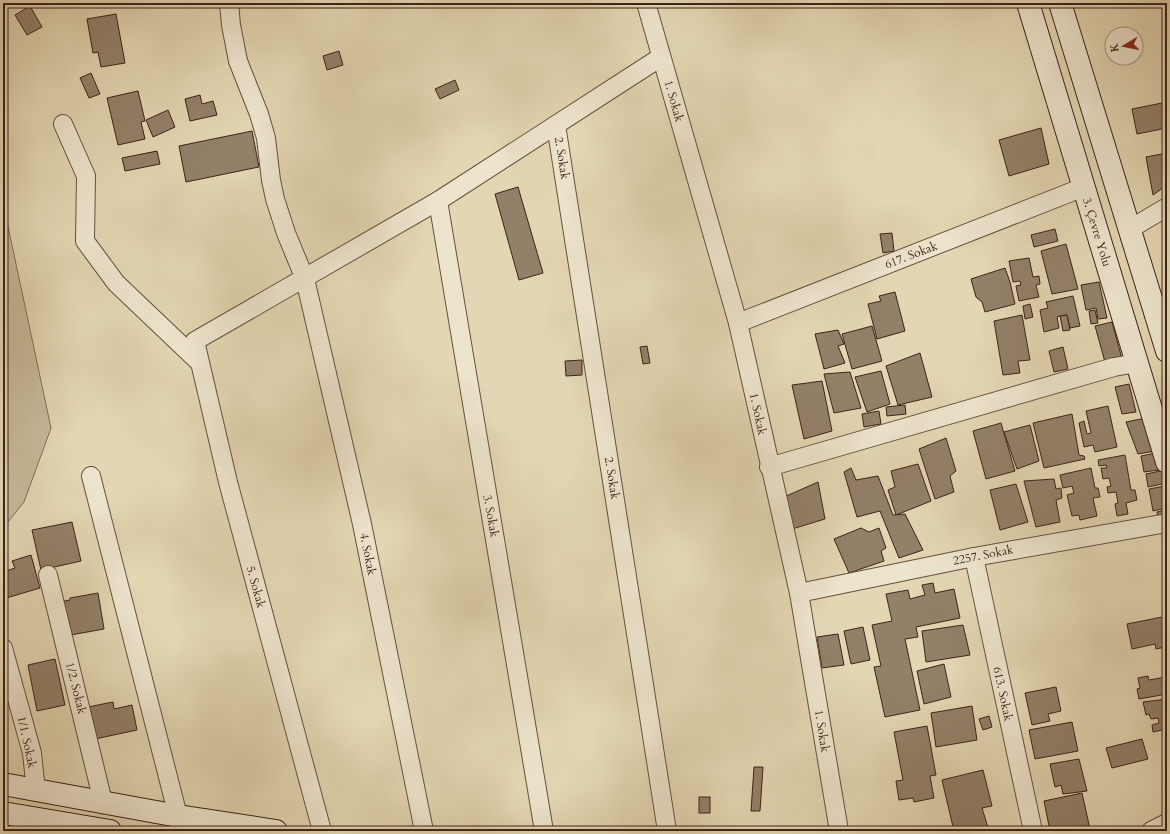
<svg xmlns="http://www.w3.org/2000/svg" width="1170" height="834" font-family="Cardo,serif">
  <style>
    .green { fill: #c7b898; stroke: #826e58 }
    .building { fill: #938069; stroke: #3d2319 }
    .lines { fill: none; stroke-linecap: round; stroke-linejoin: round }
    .street-casing { stroke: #66503f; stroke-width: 20 }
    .secondary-casing { stroke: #3d2319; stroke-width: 24 }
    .street { stroke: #ede4cd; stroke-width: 18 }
    .secondary { stroke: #ede4cd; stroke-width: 22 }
    .labels { text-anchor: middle; stroke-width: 3; stroke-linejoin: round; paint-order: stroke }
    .street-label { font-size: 12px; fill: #3d2319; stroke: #ede4cd }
  </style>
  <rect width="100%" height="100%" fill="#e3d6b2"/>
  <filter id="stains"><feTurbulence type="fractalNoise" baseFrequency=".005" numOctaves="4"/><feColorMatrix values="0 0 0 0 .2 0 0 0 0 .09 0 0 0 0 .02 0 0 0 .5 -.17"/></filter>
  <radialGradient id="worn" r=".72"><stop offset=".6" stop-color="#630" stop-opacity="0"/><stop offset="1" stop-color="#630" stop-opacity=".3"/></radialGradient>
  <polygon class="green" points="3,203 51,428 24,502 3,528"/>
  <g class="building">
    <polygon points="30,6 42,27 27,35 15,15"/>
    <polygon points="116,14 125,63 101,67 98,52 93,53 87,19"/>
    <polygon points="339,51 343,65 327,70 323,56"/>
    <polygon points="91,73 100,94 89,98 80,78"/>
    <polygon points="455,80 459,90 440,99 435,89"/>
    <polygon points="138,91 145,121 141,122 145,139 118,145 107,98"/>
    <polygon points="200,95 202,104 213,101 217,115 190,121 185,99"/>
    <polygon points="1167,102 1167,128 1137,134 1132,109"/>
    <polygon points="168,110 175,127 153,137 146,120"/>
    <polygon points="1041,128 1049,164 1009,176 999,140"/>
    <polygon points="252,131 259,167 186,182 179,146"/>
    <polygon points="157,151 160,164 125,171 122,158"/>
    <polygon points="1167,153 1167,185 1153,195 1146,157"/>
    <polygon points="518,187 543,273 519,280 495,194"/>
    <polygon points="1055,229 1058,241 1034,247 1031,235"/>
    <polygon points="892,233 894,251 883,253 880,234"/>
    <polygon points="1066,244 1078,289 1052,294 1041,251"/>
    <polygon points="1029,258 1033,277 1039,276 1040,284 1036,285 1039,297 1019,301 1016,286 1021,285 1020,281 1013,282 1009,261"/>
    <polygon points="1005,268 1010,282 1015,304 985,312 982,302 976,297 971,279"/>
    <polygon points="1099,282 1107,318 1098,319 1096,308 1086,310 1081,285"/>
    <polygon points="895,292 905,331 877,339 868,304 881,301 879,296"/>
    <polygon points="1073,296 1080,326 1070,328 1067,315 1060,316 1057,317 1059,328 1044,332 1040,310 1048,308 1046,302"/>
    <polygon points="1030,304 1033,317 1025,319 1023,306"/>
    <polygon points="1095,310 1098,323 1091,324 1089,311"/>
    <polygon points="1022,315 1030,360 1018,361 1020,373 1003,375 994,321"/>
    <polygon points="1067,315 1070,330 1063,331 1060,316"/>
    <polygon points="1112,322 1122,359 1105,362 1095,326"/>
    <polygon points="872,326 882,361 852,369 842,334"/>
    <polygon points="838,330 844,344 838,346 845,363 824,369 815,334"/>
    <polygon points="647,346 650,363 643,364 640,347"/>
    <polygon points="1063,347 1068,369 1054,372 1049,351"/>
    <polygon points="920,353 932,397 898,405 886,366"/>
    <polygon points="582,360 582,375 566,376 565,361"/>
    <polygon points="881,371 890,404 867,412 855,377"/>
    <polygon points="850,372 861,408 834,413 824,374"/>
    <polygon points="822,381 832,431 804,439 792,385"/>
    <polygon points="1129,384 1136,412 1122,414 1115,387"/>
    <polygon points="905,405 906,414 887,416 886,407"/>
    <polygon points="1108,406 1117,447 1095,452 1093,445 1084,447 1079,423 1084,421 1087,434 1091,433 1086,411"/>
    <polygon points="879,411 881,424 864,427 862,414"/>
    <polygon points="1072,414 1079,455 1084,456 1085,459 1044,468 1033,423"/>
    <polygon points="1146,418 1155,451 1138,454 1126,422"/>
    <polygon points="1001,423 1015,471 986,479 973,431"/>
    <polygon points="1030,425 1039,461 1017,469 1004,432"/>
    <polygon points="946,438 956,471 950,476 954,492 935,499 919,449"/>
    <polygon points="1156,453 1159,470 1144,472 1141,456"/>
    <polygon points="1125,455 1131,490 1135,490 1137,500 1126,503 1128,514 1117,516 1115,504 1118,503 1116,492 1108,493 1107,487 1111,486 1109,478 1103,479 1101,468 1107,468 1106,465 1099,466 1098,460"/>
    <polygon points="918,464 931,501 896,515 888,490 895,487 891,471"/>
    <polygon points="851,468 856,480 878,476 893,515 905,514 923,550 899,558 880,511 857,517 844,472"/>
    <polygon points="1091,468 1095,488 1098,488 1100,497 1093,498 1097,516 1080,520 1079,515 1072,516 1067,495 1074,493 1072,486 1063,488 1060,475"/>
    <polygon points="1165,470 1167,483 1148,487 1146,474"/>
    <polygon points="1054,479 1056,489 1061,488 1062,498 1056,500 1060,522 1036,527 1024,481"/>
    <polygon points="818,482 825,519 792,529 784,497"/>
    <polygon points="1016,484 1028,522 1000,530 990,490"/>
    <polygon points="1165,486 1167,508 1153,511 1149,489"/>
    <polygon points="1167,510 1167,519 1158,520 1157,512"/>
    <polygon points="72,522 81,561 41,570 32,530"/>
    <polygon points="861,528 869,532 879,528 886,548 881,551 884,561 849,573 834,539"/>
    <polygon points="31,555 40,588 3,599 3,572 15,568 12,561"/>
    <polygon points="933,583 935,593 954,589 960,618 916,627 918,637 905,639 920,710 885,717 874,667 881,666 872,625 892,621 886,594 908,590 910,599 925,595 922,585"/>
    <polygon points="98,593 104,629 65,636 59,602 70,600 70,598"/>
    <polygon points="1167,616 1167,642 1164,642 1165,647 1156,649 1155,644 1132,649 1127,624"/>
    <polygon points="963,625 970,655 926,662 922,631"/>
    <polygon points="863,627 870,660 851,664 844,631"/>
    <polygon points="838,634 844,665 822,668 817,637"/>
    <polygon points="55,659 65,705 37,711 28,665"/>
    <polygon points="944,664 951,697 924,704 917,671"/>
    <polygon points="1148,676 1149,680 1166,677 1167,694 1139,699 1137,689 1140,688 1138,678"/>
    <polygon points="1056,687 1061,711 1048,714 1050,721 1032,725 1025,693"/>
    <polygon points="1167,699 1167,729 1153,732 1152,725 1159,723 1158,718 1151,719 1149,714 1146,715 1143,702"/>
    <polygon points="113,702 114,709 132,705 137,730 95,739 88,707"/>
    <polygon points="972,706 977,740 936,747 931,713"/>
    <polygon points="989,716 992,727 983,730 979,719"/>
    <polygon points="1072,722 1078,751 1035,759 1029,730"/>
    <polygon points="927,726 936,775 930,776 934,798 914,802 913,798 899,800 896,781 903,780 894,732"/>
    <polygon points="1142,739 1148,759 1112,768 1106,748"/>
    <polygon points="1079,759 1087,791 1063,794 1061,785 1055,787 1050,764"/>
    <polygon points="754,767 763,767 760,811 751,811"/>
    <polygon points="983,770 992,806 982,808 989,831 954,831 942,780"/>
    <polygon points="1082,793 1090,829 1079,831 1050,831 1044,801"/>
    <rect x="699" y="797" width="11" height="16"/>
  </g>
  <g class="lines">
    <defs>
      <g id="street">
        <polyline points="229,3 231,25 238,61 259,114 266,138 271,180 275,199 286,233 305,279 362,524 424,831"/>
        <polyline points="646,3 738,323 799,593 839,831"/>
        <polyline points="63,124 86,176 85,241 116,283 200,363"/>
        <polyline points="556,125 667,831"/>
        <polyline points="438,201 544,831"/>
        <polyline points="1130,229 1167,207"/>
        <polyline points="738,323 1084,187"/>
        <polyline points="769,467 1114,367 1137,363"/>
        <polyline points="91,476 178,816"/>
        <polyline points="974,557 1033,831"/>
        <polyline points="48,575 103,802"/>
        <polyline points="799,593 974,557 1167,523"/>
        <polyline points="3,648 32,753 36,791"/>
        <polyline points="322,831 228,482 195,341 438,201 661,57"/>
        <polyline points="1151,831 1167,823"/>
      </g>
      <g id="secondary">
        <polyline points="1028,3 1167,462"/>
        <polyline points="1060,3 1167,351"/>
        <polyline points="3,784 178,816 276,831"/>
        <polyline points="3,813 110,831"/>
      </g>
    </defs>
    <use href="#street" class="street-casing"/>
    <use href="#secondary" class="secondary-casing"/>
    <use href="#street" class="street"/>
    <use href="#secondary" class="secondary"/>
  </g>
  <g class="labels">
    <g class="street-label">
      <text transform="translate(674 101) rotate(74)" y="4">1. Sokak</text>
      <text transform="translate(562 158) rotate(81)" y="4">2. Sokak</text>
      <text transform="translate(1097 232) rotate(73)" y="4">3. Çevre Yolu</text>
      <text transform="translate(911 255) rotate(-21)" y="4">617. Sokak</text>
      <text transform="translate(758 414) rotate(78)" y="4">1. Sokak</text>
      <text transform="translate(612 478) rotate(81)" y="4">2. Sokak</text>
      <text transform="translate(491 516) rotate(80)" y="4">3. Sokak</text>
      <text transform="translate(368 554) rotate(79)" y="4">4. Sokak</text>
      <text transform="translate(983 555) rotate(-11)" y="4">2257. Sokak</text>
      <text transform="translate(256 587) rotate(75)" y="4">5. Sokak</text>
      <text transform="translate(76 688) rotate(76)" y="4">1/2. Sokak</text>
      <text transform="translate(1003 694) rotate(78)" y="4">613. Sokak</text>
      <text transform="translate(822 731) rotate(81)" y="4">1. Sokak</text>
      <text transform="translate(27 742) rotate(78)" y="4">1/1. Sokak</text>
    </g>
  </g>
  <rect width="1170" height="834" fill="none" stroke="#e3d6b2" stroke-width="16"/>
  <rect x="4" y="4" width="1162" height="826" fill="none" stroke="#3d2319" stroke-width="2"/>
  <rect x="8" y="8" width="1154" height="818" fill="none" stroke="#3d2319"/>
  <g transform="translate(1124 46) rotate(260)"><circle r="19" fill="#ede4cd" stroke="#a79785"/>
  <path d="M0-3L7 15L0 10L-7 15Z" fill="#8f2418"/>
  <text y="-6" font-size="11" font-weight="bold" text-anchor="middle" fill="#3d2319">K</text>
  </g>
  <rect width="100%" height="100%" filter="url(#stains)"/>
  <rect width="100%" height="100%" fill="url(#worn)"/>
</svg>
